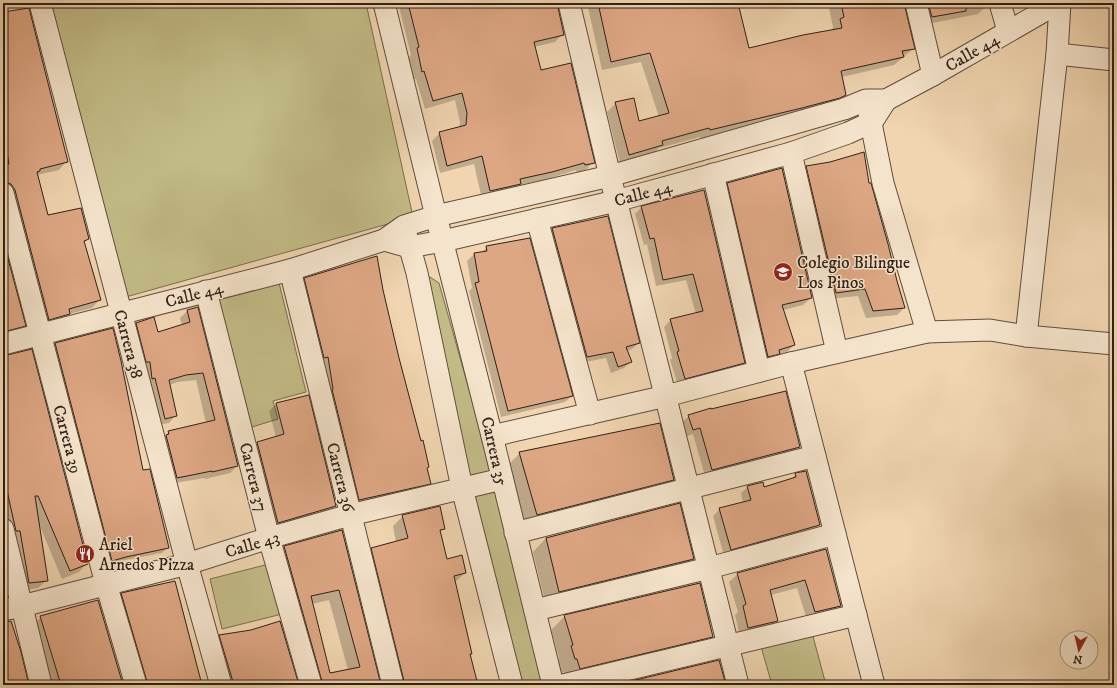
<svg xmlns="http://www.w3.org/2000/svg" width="1117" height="688" font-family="'IM FELL DW Pica',serif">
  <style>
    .green { fill: #c2bb86; stroke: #786e4f }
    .shadow { fill: #0003; fill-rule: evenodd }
    .building { fill: #dea784; stroke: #2f2018; fill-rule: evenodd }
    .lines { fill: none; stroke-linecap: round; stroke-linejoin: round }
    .minor-casing { stroke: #5f4d3e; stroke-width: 23 }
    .minor { stroke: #f5e4cc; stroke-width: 21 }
    .labels { text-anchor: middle; stroke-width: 3; stroke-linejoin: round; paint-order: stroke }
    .street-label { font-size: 17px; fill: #2f2018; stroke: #f5e4cc }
    .poi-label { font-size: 17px; fill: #2f2018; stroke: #f5e4cc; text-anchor: start }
  </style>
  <rect width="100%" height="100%" fill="#f0d5b0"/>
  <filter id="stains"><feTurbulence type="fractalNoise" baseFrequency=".005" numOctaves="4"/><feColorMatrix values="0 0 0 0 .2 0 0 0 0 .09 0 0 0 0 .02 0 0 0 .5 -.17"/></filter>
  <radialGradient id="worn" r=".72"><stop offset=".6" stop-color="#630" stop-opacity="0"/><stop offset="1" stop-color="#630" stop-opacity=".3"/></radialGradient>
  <g class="green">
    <polygon points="36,3 366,3 413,217 122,298"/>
    <polygon points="430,277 439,283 493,475 465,481 424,289"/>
    <polygon points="279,283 306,392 273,401 278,419 249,428 217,298"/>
    <polygon points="501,491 549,685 514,685 468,497"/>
    <polygon points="269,564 282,614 222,629 210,579"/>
    <polygon points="811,629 826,685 772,685 760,643"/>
  </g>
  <g class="shadow">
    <polygon points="398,3 556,3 563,34 555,42 534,47 540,71 593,162 585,171 577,173 576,170 544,180 519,185 512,192 482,199 474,164 440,173 432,141 440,133 459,128 460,122 455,100 425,109 416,79 414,79 409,57 411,55"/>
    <polygon points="587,3 736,3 748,50 832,30 833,27 828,3 903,3 913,49 894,65 842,77 845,95 836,104 793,117 701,139 700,137 659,148 653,154 620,163 607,112 616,103 639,122 659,117 641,62 602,70"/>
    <polygon points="914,3 987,3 987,5 978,14 923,25"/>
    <polygon points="3,13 67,161 59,170 37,175 48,217 88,239 84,243 100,299 92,308 69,314 61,322 41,327 15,217 6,182 5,182 3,169"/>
    <polygon points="830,163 868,184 904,308 897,315 866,318 858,296 829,299 800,174 807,167"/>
    <polygon points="728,184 811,298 803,305 783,310 794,345 786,353 776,356 771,361 760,364 720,192"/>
    <polygon points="704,191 744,362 737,369 678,385 670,360 672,358 664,327 671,320 696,314 686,280 656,286 647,244 644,245 635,214 642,207"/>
    <polygon points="552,229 639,343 632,349 627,351 631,361 624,368 611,373 606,358 580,363 546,236"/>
    <polygon points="3,244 24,325 16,334 3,337"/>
    <polygon points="487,247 572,396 565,402 501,417 469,291 472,288 467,261 474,254 481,253"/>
    <polygon points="305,279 426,469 430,483 423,490 353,506 298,286"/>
    <polygon points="187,311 237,466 230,473 205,479 204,478 170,484 161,439 169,432 206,423 196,380 178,382 169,385 176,415 169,423 158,425 129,331 137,324 157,333 182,326 180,318"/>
    <polygon points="55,344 143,471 167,548 162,553 120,561 107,566 50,349"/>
    <polygon points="3,357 87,563 79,572 62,579 39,524 47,580 38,588 21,591 3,528"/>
    <polygon points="308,396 335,506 328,513 271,529 250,449 257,442 276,437 269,411 276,404"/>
    <polygon points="689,416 799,447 793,454 705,476 693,434 687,436 682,422"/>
    <polygon points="520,453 673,480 658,494 523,528 506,467"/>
    <polygon points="806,472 819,525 813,532 724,556 713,516 720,509 743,503 741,493 748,487 763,488 791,479 796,474"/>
    <polygon points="679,504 693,559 680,572 546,605 533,552 546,538"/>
    <polygon points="403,516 444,528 439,533 446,560 465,573 454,583 470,654 469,655 478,685 393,685 362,559 372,549 396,542 393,526"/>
    <path d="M341 531 380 685H311L274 557 284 547ZM329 600 348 670 330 674 312 604Z"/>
    <polygon points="826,550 840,606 832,614 807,620 797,588 771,595 777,621 768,629 740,636 735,615 738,612 729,582 738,574"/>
    <polygon points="3,584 6,595 3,597"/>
    <polygon points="122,594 201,685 131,685 108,608"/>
    <polygon points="565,616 712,636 699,650 566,682 564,672 561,673 558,660 559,658 551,630"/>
    <polygon points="41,617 122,685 43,685 27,631"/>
    <polygon points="220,636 298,685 221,685 210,646"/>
  </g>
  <g class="building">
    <polygon points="408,3 557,3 564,35 534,42 541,70 571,63 595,163 585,165 584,163 552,172 520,179 521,184 490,191 482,156 447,166 439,132 466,125 467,113 462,93 433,101 424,71 422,72 417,48 419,47"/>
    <polygon points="598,3 738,3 749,48 803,35 842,28 840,19 844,17 841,3 904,3 915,49 902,51 904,57 841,71 846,95 840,98 802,108 710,130 709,128 662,141 663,145 629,155 615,102 634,98 639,121 669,113 650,53 611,62"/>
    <polygon points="928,3 966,3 966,11 932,17"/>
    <polygon points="29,8 68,162 40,169 40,171 37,172 48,215 81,208 89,239 84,241 101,300 69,309 70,314 49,320 15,190 11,184 3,181 3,165 9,164 3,127 3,12"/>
    <polygon points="864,152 869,183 871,183 888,244 897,281 905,308 873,311 865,289 836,293 806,166 830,162"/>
    <polygon points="782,168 812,298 782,305 795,345 779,350 780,354 768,357 727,183"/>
    <polygon points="704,190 745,363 685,379 677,352 679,351 670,319 703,311 693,274 663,280 654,238 650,239 641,206"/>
    <polygon points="608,216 640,343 626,347 632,362 618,367 613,352 587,357 552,228"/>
    <polygon points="530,238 573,396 508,411 475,283 479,282 474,253 487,251 486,246"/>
    <polygon points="3,240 26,326 3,332"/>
    <polygon points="377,256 383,290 399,358 421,441 423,440 429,467 427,468 431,484 359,500 332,389 333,389 328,357 324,358 304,278"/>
    <polygon points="198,307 238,466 212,472 212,471 177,478 166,435 169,434 168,431 215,420 203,373 186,375 169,380 177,416 165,419 155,378 152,379 150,362 146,362 136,323 154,317 158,332 190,322 187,310"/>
    <polygon points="113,328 121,361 143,470 150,469 169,548 126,557 112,561 55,343"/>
    <polygon points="32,349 88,564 70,571 38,496 35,496 48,581 29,583 20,531 16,531 3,473 3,356"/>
    <polygon points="786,391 800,447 712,470 700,428 693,430 688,415 711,408 711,409"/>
    <polygon points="309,395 336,506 278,523 257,442 284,434 276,403"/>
    <polygon points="660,423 674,480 537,515 519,452"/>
    <polygon points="806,471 820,525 731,550 719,508 751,500 747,486 763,482 764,487 796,477 795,473"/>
    <polygon points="680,503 694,559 559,592 546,538"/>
    <polygon points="440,506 445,529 440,530 447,559 462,555 466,573 454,576 472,654 470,654 478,685 405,685 371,548 408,538 402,515"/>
    <path d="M342 530 381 685H323L284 546ZM339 590 360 667 330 673 311 596Z"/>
    <polygon points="826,549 841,606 815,612 805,580 770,590 778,621 748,628 743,606 746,604 737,573"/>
    <polygon points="175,581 202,685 148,685 121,593"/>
    <polygon points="700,583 713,637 580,669 577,659 575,659 571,646 573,645 564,615"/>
    <polygon points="98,600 123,685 61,685 40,616"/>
    <polygon points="11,621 21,652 29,685 3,685 3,622"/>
    <polygon points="280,621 299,685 234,685 219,635 251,630"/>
    <polygon points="719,660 726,685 615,685"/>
  </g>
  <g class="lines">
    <defs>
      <g id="minor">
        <polyline points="40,3 187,564 221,685"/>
        <polyline points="384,3 436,216 492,436 553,685"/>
        <polyline points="569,3 610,176 738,685"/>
        <polyline points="916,3 933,75"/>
        <polyline points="1000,3 1008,31"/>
        <polyline points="1057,54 1114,60"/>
        <polyline points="868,108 883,183 927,332"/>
        <polyline points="791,153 837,352"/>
        <polyline points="713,174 759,371"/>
        <polyline points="3,193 106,584 136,685"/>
        <polyline points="537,219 590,414"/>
        <polyline points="406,234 417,273 462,488 512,685"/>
        <polyline points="384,240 409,247 443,241 616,201 791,153 848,133 872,122 886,100"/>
        <polyline points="290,270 393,685"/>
        <polyline points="206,291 269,538 311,685"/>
        <polyline points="1026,336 1057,54 1060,3"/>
        <polyline points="3,344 290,270 384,240 404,226 436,216 610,176 844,109 866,100 886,100 933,75 1058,3"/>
        <polyline points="791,363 874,685"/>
        <polyline points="492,436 666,396 791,363 927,332 990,330 1026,336 1114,344"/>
        <polyline points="3,529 41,685"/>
        <polyline points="515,533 815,456"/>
        <polyline points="3,610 22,606 187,564 269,538 350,515 502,479"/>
        <polyline points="535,610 709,568 835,534"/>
        <polyline points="563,685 856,615"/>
      </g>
    </defs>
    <use href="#minor" class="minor-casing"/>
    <use href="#minor" class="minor"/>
  </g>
  <defs>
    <symbol id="school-disc" viewBox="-11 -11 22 22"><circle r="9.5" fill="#8f2418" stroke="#f5e4cc"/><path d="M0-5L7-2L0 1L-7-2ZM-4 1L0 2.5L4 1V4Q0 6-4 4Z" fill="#fff"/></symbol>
    <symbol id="restaurant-disc" viewBox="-11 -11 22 22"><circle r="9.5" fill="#8f2418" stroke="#f5e4cc"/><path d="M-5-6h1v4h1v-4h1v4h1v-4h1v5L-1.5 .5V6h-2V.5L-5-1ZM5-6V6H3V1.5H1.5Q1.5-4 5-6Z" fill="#fff"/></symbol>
  </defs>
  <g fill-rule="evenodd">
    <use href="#school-disc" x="772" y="261" width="22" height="22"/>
    <use href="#restaurant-disc" x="74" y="543" width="22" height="22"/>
  </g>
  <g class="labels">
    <g class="street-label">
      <text transform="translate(972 52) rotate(-30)" y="6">Calle 44</text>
      <text transform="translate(643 193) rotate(-15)" y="6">Calle 44</text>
      <text transform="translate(194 294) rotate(-15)" y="6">Calle 44</text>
      <text transform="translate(129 344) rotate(75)" y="6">Carrera 38</text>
      <text transform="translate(68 439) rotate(75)" y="6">Carrera 39</text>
      <text transform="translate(495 451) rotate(77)" y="6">Carrera 35</text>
      <text transform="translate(254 477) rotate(76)" y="6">Carrera 37</text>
      <text transform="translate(341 477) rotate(76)" y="6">Carrera 36</text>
      <text transform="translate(252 544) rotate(-17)" y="6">Calle 43</text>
    </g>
    <g class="poi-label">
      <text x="797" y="268">Colegio Bilingue<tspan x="797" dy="20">Los Pinos</tspan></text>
      <text x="99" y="550">Ariel<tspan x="99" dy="20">Arnedos Pizza</tspan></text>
    </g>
  </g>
  <rect width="1117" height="688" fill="none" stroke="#f0d5b0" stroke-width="16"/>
  <rect x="4" y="4" width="1109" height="680" fill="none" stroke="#2f2018" stroke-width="2"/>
  <rect x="8" y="8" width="1101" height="672" fill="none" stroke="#2f2018"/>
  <g transform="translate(1079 650) rotate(188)"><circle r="19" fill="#f5e4cc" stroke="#a69684"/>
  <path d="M0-3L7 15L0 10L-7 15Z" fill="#8f2418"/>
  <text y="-6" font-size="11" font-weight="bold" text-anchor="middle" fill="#2f2018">N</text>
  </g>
  <rect width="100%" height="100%" filter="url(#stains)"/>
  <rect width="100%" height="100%" fill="url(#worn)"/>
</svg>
